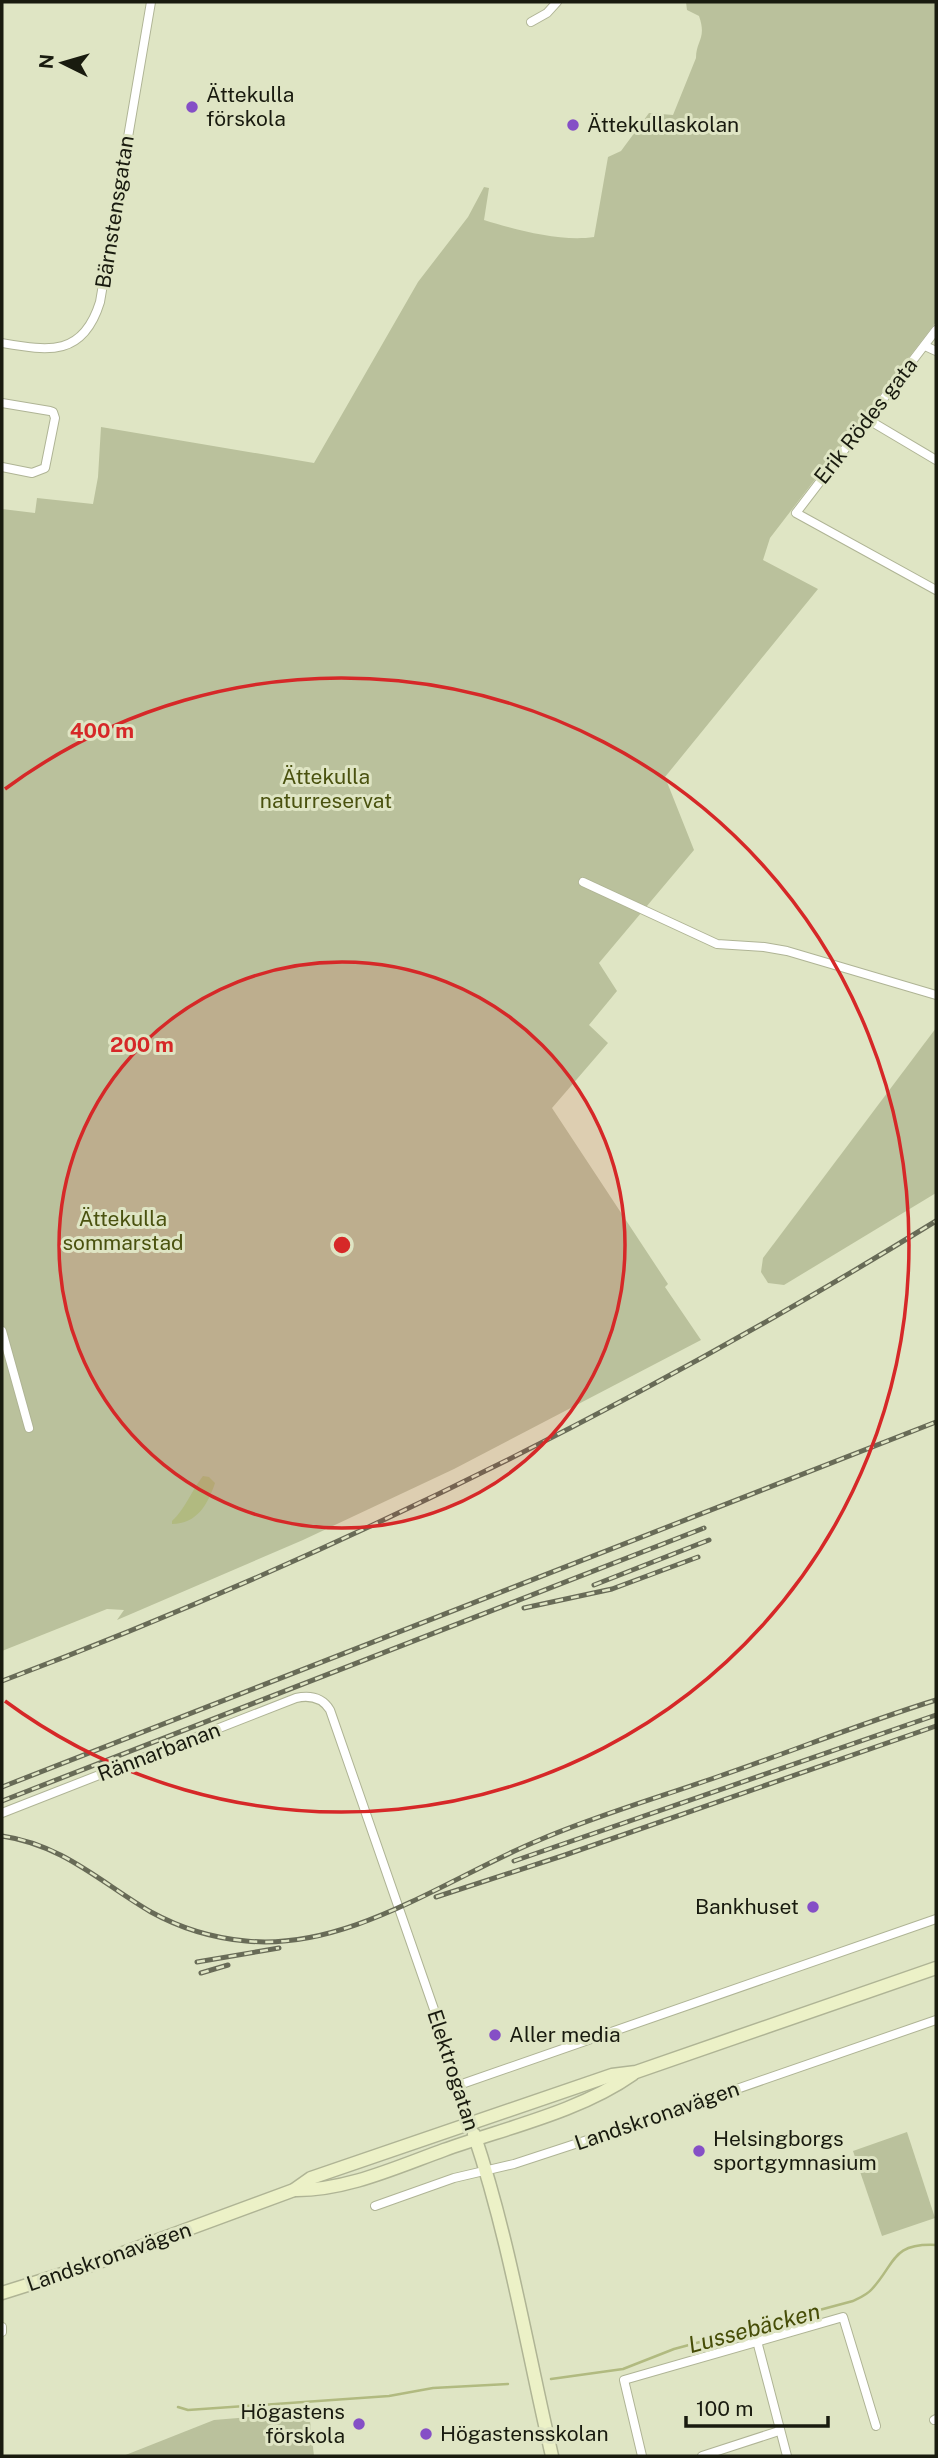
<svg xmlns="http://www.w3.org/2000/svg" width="938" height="2458" font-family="'Public Sans',sans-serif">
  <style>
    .green { fill: #bac19c }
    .water { fill: #b1ba80 }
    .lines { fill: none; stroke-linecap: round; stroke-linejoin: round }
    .stream { stroke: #b1ba80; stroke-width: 2.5 }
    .street-casing { stroke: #afb495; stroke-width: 10 }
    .secondary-casing { stroke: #afb495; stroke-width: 15 }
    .street { stroke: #fff; stroke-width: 8 }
    .secondary { stroke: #ecf1c7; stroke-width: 12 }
    .rail-casing { stroke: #686b57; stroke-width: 5 }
    .rail { stroke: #dfe5c4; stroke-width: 2.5; stroke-dasharray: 8; stroke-linecap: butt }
    .ring { fill: none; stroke: #d62828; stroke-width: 3.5 }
    .poi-dot { fill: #854fc6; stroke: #dfe5c4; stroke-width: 2.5 }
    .labels { text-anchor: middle; stroke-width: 6; stroke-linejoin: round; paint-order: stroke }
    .poi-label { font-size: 21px; fill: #191b0f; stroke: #dfe5c4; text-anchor: start }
    .street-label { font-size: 21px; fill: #191b0f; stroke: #dfe5c4 }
    .park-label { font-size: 21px; fill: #4a520f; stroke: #dfe5c4 }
    .water-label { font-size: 23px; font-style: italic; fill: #464d07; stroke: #dfe5c4 }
    .centre { fill: #d62828; stroke: #dfe5c4; stroke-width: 3.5 }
    .ring-label { font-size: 21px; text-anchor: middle; font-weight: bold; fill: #d62828; stroke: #dfe5c4; stroke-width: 6; stroke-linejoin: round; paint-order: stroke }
  </style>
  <rect width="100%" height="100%" fill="#dfe5c4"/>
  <g class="green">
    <path d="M686 2H936V322L770 538 763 560 818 589 665 777 694 850 599 963 617 991 589 1025 608 1043 552 1108 668 1284 665 1287 701 1340 454 1469 303 1540 117 1620 124 1610 107 1609 2 1651V509L35 513 37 498 93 504 98 477 101 427 314 463 418 282 468 217 484 187 489 188 484 220C516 230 561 242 594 237L608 157 621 151 649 113 673 115 696 58C696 40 707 39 699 16L687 10Z"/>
    <polygon points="936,1028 936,1193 784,1285 768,1283 761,1272 763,1258"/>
    <polygon points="907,2132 935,2218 882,2236 853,2151"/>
    <polygon points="309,2412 314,2456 123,2456 214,2420"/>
  </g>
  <path class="water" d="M203 1476 209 1477 215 1483C208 1504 197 1524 172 1524V1521C186 1508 191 1491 203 1476Z"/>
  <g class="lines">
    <g class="stream">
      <path d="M551 2379 623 2369 674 2349 853 2301C859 2298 867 2295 872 2289 896 2263 891 2243 936 2245"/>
      <polyline points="178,2407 188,2410 389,2396 433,2388 508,2384"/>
    </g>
    <defs>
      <g id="street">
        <polyline points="531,22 547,13 557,2"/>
        <polyline points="936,330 796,513 936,590"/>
        <path d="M2 343C49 351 83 357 100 302L151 2"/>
        <polyline points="925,346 936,351"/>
        <polyline points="2,403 50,411 53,412 55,418 45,468 32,473 2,467"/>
        <polyline points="867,419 936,460"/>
        <polyline points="583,882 717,944 764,947 787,951 936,995"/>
        <polyline points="2,1331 29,1428"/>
        <path d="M2 1813 296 1698C310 1695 322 1697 330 1710L437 2018 470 2123"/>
        <polyline points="459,2085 936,1919"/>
        <polyline points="375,2206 454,2178 514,2164 633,2125 936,2020"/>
        <polyline points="2,2327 2,2332"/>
        <polyline points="757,2341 787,2456"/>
        <polyline points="934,2420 936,2419"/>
        <polyline points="642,2456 624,2380 843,2317 876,2426"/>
        <polyline points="702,2456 779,2431"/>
      </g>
      <g id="secondary">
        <path d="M474 2134C509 2238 527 2349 552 2456"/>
        <path d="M294 2190C345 2191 397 2167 444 2150 505 2128 579 2112 633 2074"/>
        <polyline points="2,2293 88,2266 294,2190 311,2178 612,2075 636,2072 936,1968"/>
      </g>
    </defs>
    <use href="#street" class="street-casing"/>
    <use href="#secondary" class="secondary-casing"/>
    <use href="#street" class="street"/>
    <use href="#secondary" class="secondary"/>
    <defs>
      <g id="rail">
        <polyline points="594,1585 709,1540"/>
        <polyline points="524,1608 612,1589 698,1557"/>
        <path d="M2 1681C326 1559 641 1403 936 1221"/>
        <polyline points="2,1787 936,1422"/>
        <polyline points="2,1801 704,1528"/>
        <path d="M2 1836C63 1845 100 1882 151 1912 180 1928 213 1938 246 1941 348 1951 446 1879 537 1841 595 1816 657 1798 717 1777 790 1752 862 1723 936 1700"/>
        <polyline points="514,1861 936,1715"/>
        <polyline points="436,1897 565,1855 936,1726"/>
        <polyline points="197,1962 279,1948"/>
        <polyline points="201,1973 228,1965"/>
      </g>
    </defs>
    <use href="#rail" class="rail-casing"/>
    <use href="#rail" class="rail"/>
  </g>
  <circle cx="342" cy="1245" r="283" fill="#d62828" fill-opacity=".12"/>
  <g class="ring">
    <circle cx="342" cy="1245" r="283"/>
    <path d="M5 789A567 567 0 1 1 5 1701"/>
  </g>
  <g class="poi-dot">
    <circle cx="192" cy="107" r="7"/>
    <circle cx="573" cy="125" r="7"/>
    <circle cx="813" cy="1907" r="7"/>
    <circle cx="495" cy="2035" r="7"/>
    <circle cx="699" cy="2151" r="7"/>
    <circle cx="359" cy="2424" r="7"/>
    <circle cx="426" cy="2434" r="7"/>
  </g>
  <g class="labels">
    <g class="poi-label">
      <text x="206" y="102">Ättekulla<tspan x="206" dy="24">förskola</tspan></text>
      <text x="587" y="132">Ättekullaskolan</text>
      <text x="799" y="1914" text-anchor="end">Bankhuset</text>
      <text x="509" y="2042">Aller media</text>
      <text x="713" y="2146">Helsingborgs<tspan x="713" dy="24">sportgymnasium</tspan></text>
      <text x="345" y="2419" text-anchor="end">Högastens<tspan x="345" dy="24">förskola</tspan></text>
      <text x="440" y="2441">Högastensskolan</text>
    </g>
    <g class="street-label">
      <text transform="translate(115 212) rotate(-81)" y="7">Bärnstensgatan</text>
      <text transform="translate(866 421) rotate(-52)" y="7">Erik Rödes gata</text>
      <text transform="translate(159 1752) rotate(-21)" y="7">Rännarbanan</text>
      <text transform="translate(453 2070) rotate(72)" y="7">Elektrogatan</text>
      <text transform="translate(657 2116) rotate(-19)" y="7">Landskronavägen</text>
      <text transform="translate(109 2257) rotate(-19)" y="7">Landskronavägen</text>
    </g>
    <g class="park-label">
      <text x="326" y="784">Ättekulla<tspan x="326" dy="24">naturreservat</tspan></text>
      <text x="123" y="1226">Ättekulla<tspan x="123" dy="24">sommarstad</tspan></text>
    </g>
    <g class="water-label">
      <text transform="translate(754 2328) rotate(-15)" y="8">Lussebäcken</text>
    </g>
  </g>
  <circle cx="342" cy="1245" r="10" class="centre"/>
  <g class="ring-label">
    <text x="102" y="738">400 m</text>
    <text x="142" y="1052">200 m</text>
  </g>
  <rect width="938" height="2458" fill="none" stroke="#191b0f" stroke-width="7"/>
  <g transform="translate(63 63) rotate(275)" stroke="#dfe5c4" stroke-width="5" paint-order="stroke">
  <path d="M0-5L12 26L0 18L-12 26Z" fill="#191b0f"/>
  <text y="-10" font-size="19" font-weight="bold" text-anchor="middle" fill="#191b0f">N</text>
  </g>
  <path d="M686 2416v10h142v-10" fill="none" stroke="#191b0f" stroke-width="3.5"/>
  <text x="696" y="2416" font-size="21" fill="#191b0f" stroke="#dfe5c4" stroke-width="5" paint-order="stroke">100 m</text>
</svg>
